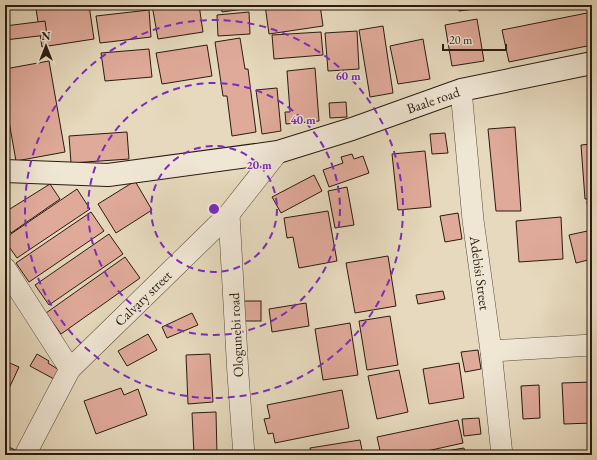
<svg xmlns="http://www.w3.org/2000/svg" width="597" height="460" font-family="'EB Garamond',serif">
  <style>
    .building { fill: #e0aa9a; stroke: #2a1b11 }
    .lines { fill: none; stroke-linecap: round; stroke-linejoin: round }
    .street-casing { stroke: #594a3c; stroke-width: 22 }
    .secondary-casing { stroke: #2a1b11; stroke-width: 24 }
    .street { stroke: #efe6d4; stroke-width: 21 }
    .secondary { stroke: #efe6d4; stroke-width: 22 }
    .ring { fill: none; stroke: #7b2cbf; stroke-width: 2; stroke-dasharray: 7 5 }
    .labels { text-anchor: middle; stroke-width: 3; stroke-linejoin: round; paint-order: stroke }
    .street-label { font-size: 14px; fill: #2a1b11; stroke: #efe6d4 }
    .centre { fill: #7b2cbf; stroke: #efe6d4; stroke-width: 2 }
    .ring-label { font-size: 12px; text-anchor: middle; font-weight: bold; fill: #7b2cbf; stroke: #efe6d4; stroke-width: 3; stroke-linejoin: round; paint-order: stroke }
  </style>
  <rect width="100%" height="100%" fill="#e6d9bd"/>
  <filter id="stains"><feTurbulence type="fractalNoise" baseFrequency=".005" numOctaves="4"/><feColorMatrix values="0 0 0 0 .2 0 0 0 0 .09 0 0 0 0 .02 0 0 0 .5 -.17"/></filter>
  <radialGradient id="worn" r=".72"><stop offset=".6" stop-color="#630" stop-opacity="0"/><stop offset="1" stop-color="#630" stop-opacity=".3"/></radialGradient>
  <g class="building">
    <polygon points="48,5 89,5 94,39 42,47 36,9 48,7"/>
    <polygon points="152,5 199,5 203,32 158,39"/>
    <polygon points="221,5 265,5 265,6 222,12"/>
    <polygon points="265,5 320,5 323,26 269,34"/>
    <polygon points="459,5 498,5 498,6 459,11"/>
    <polygon points="510,5 536,5 511,9"/>
    <polygon points="149,10 151,37 100,43 96,16"/>
    <polygon points="249,12 250,34 218,36 217,15"/>
    <polygon points="592,12 592,45 509,62 502,30"/>
    <polygon points="477,19 484,61 452,66 445,25"/>
    <polygon points="45,21 47,35 5,40 5,26"/>
    <polygon points="383,26 393,93 370,97 359,30"/>
    <polygon points="357,31 359,69 328,71 325,33"/>
    <polygon points="321,32 323,55 274,59 272,35"/>
    <polygon points="240,38 245,69 248,69 256,132 232,136 227,96 223,96 215,42"/>
    <polygon points="423,39 430,79 398,84 390,46"/>
    <polygon points="207,45 212,76 162,84 156,53"/>
    <polygon points="149,49 152,77 105,81 101,53"/>
    <polygon points="49,61 65,152 16,161 5,99 5,69"/>
    <polygon points="315,68 319,121 286,124 285,112 290,112 287,71"/>
    <polygon points="277,88 281,131 262,134 256,90"/>
    <polygon points="346,102 347,117 330,118 329,103"/>
    <polygon points="515,127 521,211 496,211 488,129"/>
    <polygon points="127,132 129,159 71,163 69,136"/>
    <polygon points="445,133 448,153 432,154 430,134"/>
    <polygon points="592,144 592,199 585,199 581,145"/>
    <polygon points="425,151 431,207 398,210 392,154"/>
    <polygon points="352,154 354,159 363,156 369,173 329,187 323,170 343,163 341,157"/>
    <polygon points="314,175 322,191 281,213 272,197"/>
    <polygon points="135,181 152,210 116,233 98,204"/>
    <polygon points="50,184 60,199 11,233 5,223 5,212"/>
    <polygon points="347,187 354,225 335,228 328,191"/>
    <polygon points="77,189 90,209 17,258 5,241 5,238"/>
    <polygon points="587,201 592,201 592,218 589,219"/>
    <polygon points="328,211 337,261 299,268 293,237 287,238 284,218"/>
    <polygon points="91,212 104,231 29,282 16,263"/>
    <polygon points="458,213 462,239 445,242 440,216"/>
    <polygon points="561,217 563,259 519,262 516,221"/>
    <polygon points="592,230 592,259 576,263 569,235"/>
    <polygon points="109,234 123,254 49,305 35,285"/>
    <polygon points="388,256 396,306 355,313 346,263"/>
    <polygon points="125,257 140,278 61,334 46,313"/>
    <polygon points="443,291 445,299 418,304 416,295"/>
    <rect x="242" y="301" width="19" height="20"/>
    <polygon points="306,303 309,326 272,332 269,309"/>
    <polygon points="192,313 198,325 167,338 162,327"/>
    <polygon points="390,316 398,365 367,370 359,321"/>
    <polygon points="350,323 358,375 323,380 315,329"/>
    <polygon points="148,334 157,350 127,366 118,351"/>
    <polygon points="478,350 481,369 465,372 461,352"/>
    <polygon points="37,354 49,361 48,363 59,370 54,379 30,366"/>
    <polygon points="210,354 213,402 188,404 186,355"/>
    <polygon points="588,354 592,354 592,378 589,378"/>
    <polygon points="5,361 19,367 5,397"/>
    <polygon points="459,363 464,398 429,404 423,369"/>
    <polygon points="399,370 408,412 377,419 368,376"/>
    <polygon points="592,382 592,423 564,424 562,383"/>
    <polygon points="539,385 540,418 523,419 521,386"/>
    <polygon points="121,388 124,395 138,389 147,415 96,434 84,401"/>
    <polygon points="342,390 349,428 275,443 273,433 268,434 264,419 270,418 267,405"/>
    <polygon points="216,412 217,455 194,455 192,413"/>
    <polygon points="479,418 481,434 464,436 462,419"/>
    <polygon points="458,420 463,443 409,455 381,455 377,437"/>
    <polygon points="360,440 363,455 312,455 310,448"/>
    <polygon points="5,445 15,450 12,455 5,455"/>
    <polygon points="464,448 465,455 421,455"/>
  </g>
  <g class="lines">
    <defs>
      <g id="street">
        <polyline points="461,90 473,220 491,351 502,455"/>
        <polyline points="229,214 238,375 244,455"/>
        <polyline points="5,268 70,369"/>
        <polyline points="491,351 592,345"/>
        <polyline points="25,455 70,369 229,214 278,152"/>
      </g>
      <polyline id="secondary" points="5,171 108,175 278,152 352,129 461,90 592,63"/>
    </defs>
    <use href="#street" class="street-casing"/>
    <use href="#secondary" class="secondary-casing"/>
    <use href="#street" class="street"/>
    <use href="#secondary" class="secondary"/>
  </g>
  <g class="ring">
    <circle cx="214" cy="209" r="63"/>
    <circle cx="214" cy="209" r="126"/>
    <circle cx="214" cy="209" r="189"/>
  </g>
  <g class="labels">
    <g class="street-label">
      <text transform="translate(433 100) rotate(-19)" y="5">Baale road</text>
      <text transform="translate(480 273) rotate(82)" y="5">Adebisi Street</text>
      <text transform="translate(143 298) rotate(-44)" y="5">Calvary street</text>
      <text transform="translate(236 335) rotate(-93)" y="5">Ologunebi road</text>
    </g>
  </g>
  <circle cx="214" cy="209" r="6" class="centre"/>
  <g class="ring-label">
    <text x="348" y="80">60 m</text>
    <text x="303" y="124">40 m</text>
    <text x="259" y="169">20 m</text>
  </g>
  <rect width="597" height="460" fill="none" stroke="#e6d9bd" stroke-width="20"/>
  <rect x="6" y="6" width="585" height="448" fill="none" stroke="#2a1b11" stroke-width="2"/>
  <rect x="10" y="10" width="577" height="440" fill="none" stroke="#2a1b11"/>
  <g transform="translate(46 46)" stroke="#efe6d4" stroke-width="3" paint-order="stroke">
  <path d="M0-3L7 15L0 10L-7 15Z" fill="#2a1b11"/>
  <text y="-6" font-size="11" font-weight="bold" text-anchor="middle" fill="#2a1b11">N</text>
  </g>
  <path d="M443 44v6h63v-6" fill="none" stroke="#2a1b11" stroke-width="2"/>
  <text x="449" y="44" font-size="12" fill="#2a1b11" stroke="#efe6d4" stroke-width="3" paint-order="stroke">20 m</text>
  <rect width="100%" height="100%" filter="url(#stains)"/>
  <rect width="100%" height="100%" fill="url(#worn)"/>
</svg>
